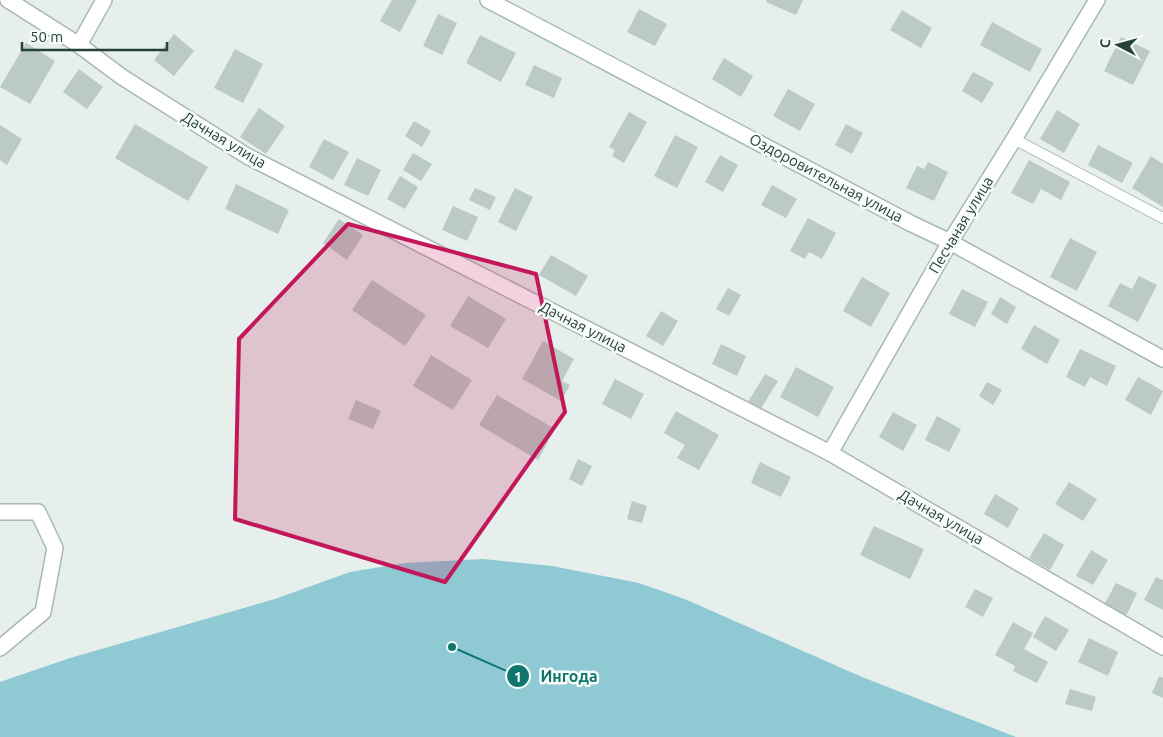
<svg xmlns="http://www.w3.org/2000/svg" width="1163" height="737" font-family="Ubuntu,sans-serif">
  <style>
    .water { fill: #8ec9d4 }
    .building { fill: #bbcac4 }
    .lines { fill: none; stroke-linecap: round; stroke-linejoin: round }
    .lane-casing { stroke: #a8b8b2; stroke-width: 12 }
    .street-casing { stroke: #a8b8b2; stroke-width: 18 }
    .secondary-casing { stroke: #a4bbb3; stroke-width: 18 }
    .lane { stroke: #fff; stroke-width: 10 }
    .street { stroke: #fff; stroke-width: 15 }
    .secondary { stroke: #fff; stroke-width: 15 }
    .marked { fill: #c2185b; fill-opacity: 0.2; stroke: #c2185b; stroke-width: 4; stroke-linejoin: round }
    .labels { text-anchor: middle; stroke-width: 5; stroke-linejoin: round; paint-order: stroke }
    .street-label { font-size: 15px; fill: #24423a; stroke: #f7fbf9 }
    .leader { fill: none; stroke: #0f766e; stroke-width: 2 }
    .callout-dot { fill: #0f766e; stroke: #f7fbf9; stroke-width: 2 }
    .mark-label { font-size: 15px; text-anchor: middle; font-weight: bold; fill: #fff }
    .callout-label { font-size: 16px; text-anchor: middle; font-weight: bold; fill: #0f766e; stroke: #f7fbf9; stroke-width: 5; stroke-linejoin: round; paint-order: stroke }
  </style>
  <rect width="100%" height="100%" fill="#e6efeb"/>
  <polygon class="water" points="483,559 552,566 639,583 687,600 862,677 1016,737 0,737 0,682 70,658 275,599 350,572 405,563"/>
  <g class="building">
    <polygon points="392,0 417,0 400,32 380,21"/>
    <polygon points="767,0 803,0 796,15 766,2"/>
    <polygon points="639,9 667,24 655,46 627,32"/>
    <polygon points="902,10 932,28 921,48 890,30"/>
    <polygon points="438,14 457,23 442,55 423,46"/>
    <polygon points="992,22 1042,49 1030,72 980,45"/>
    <polygon points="174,34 194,51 174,76 154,60"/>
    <polygon points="480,35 516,53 501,82 466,63"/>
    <polygon points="1121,37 1150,51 1133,85 1104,71"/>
    <polygon points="26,43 55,61 30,104 0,87"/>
    <polygon points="235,49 263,64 243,103 214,88"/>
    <polygon points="724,58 753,76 741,97 712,79"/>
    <polygon points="534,65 562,78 554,98 525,85"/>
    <polygon points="79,69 103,87 87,109 63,92"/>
    <polygon points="973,72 994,83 982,103 962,91"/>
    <polygon points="788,89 815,104 800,131 773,116"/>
    <polygon points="259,108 285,126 266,154 240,137"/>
    <polygon points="1057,110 1080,124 1064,153 1040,139"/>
    <polygon points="629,112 647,122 624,163 612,156 615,150 609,147"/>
    <polygon points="414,121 431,131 422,147 405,136"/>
    <polygon points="135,124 208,167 188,201 115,158"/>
    <polygon points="846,124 863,133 852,154 835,145"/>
    <polygon points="0,125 22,139 7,165 0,160"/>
    <polygon points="675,135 698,147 677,188 654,176"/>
    <polygon points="324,139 349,152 333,180 309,167"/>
    <polygon points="1098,145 1133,163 1122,183 1088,165"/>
    <polygon points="413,153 432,164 421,181 403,170"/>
    <polygon points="720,155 738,165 723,192 705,182"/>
    <polygon points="1151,156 1163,164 1163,207 1132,188"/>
    <polygon points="357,158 381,170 368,196 344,185"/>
    <polygon points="1029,160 1070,182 1061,200 1041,189 1033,204 1011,193"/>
    <polygon points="928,162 948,172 934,201 906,188 917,166 924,169"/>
    <polygon points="400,176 418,187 405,209 387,199"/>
    <polygon points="236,184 289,210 278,234 225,209"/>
    <polygon points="772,185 797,199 786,218 761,205"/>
    <polygon points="475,188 496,197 490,210 469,200"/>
    <polygon points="515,188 533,197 516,231 498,222"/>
    <polygon points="453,206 478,217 467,241 442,230"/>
    <polygon points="808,218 836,233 822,259 809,252 805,259 790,251"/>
    <polygon points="339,219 363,235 347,260 323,243"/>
    <polygon points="1070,238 1097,252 1077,291 1050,277"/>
    <polygon points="551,255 588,276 576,296 539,275"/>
    <polygon points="1139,276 1157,285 1138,322 1108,306 1120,283 1132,289"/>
    <polygon points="862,277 890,293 871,327 843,311"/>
    <polygon points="372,280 426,315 405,346 352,310"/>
    <polygon points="728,288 741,295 729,316 716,309"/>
    <polygon points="962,289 988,302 975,327 949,314"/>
    <polygon points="468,296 506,319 488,348 450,326"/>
    <polygon points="1000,297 1016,307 1007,324 991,314"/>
    <polygon points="661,311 678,321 663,346 646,336"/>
    <polygon points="1034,325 1060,340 1047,364 1021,349"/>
    <polygon points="543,341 574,359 562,381 570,385 561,401 522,379"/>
    <polygon points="721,344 746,356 737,376 712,364"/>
    <polygon points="1080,349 1116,366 1107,386 1090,377 1085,387 1066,377"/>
    <polygon points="431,355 472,380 453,410 413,386"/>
    <polygon points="796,367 834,387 818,417 780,397"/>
    <polygon points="765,374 778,381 760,410 748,402"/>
    <polygon points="1138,377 1163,391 1151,415 1125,400"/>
    <polygon points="615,379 644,394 631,419 602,404"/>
    <polygon points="987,382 1002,390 993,405 979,396"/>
    <polygon points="497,395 555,429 538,460 479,425"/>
    <polygon points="356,400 381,411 373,429 348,419"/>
    <polygon points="676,411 719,435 699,470 677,458 685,445 664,433"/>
    <polygon points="893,412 917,425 903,451 879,437"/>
    <polygon points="937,416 961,429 949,452 925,440"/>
    <polygon points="578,459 592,466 582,486 569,479"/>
    <polygon points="760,462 791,477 781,497 751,483"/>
    <polygon points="1069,482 1097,499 1083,521 1055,504"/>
    <polygon points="995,494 1019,508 1008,528 984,514"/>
    <polygon points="632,501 647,506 642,523 627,519"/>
    <polygon points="874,526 924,549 910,579 860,555"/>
    <polygon points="1044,533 1064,545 1050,570 1029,558"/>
    <polygon points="1091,550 1108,560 1093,585 1076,576"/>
    <polygon points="1156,577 1163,580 1163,610 1144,600"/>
    <polygon points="1116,583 1137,593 1126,616 1104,605"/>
    <polygon points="975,589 993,598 983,617 965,607"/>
    <polygon points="1045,616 1069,630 1056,651 1033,637"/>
    <polygon points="1013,622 1033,633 1024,649 1048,662 1037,683 1013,671 1015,666 995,655"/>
    <polygon points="1089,638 1118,652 1108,676 1078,662"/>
    <polygon points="1159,676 1163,678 1163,698 1152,693"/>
    <polygon points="1070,689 1096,697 1092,711 1065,704"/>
  </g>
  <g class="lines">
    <defs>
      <polyline id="lane" points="1014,139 1163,218"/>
      <g id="street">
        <polyline points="8,0 79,45 122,77 247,156 830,453 1163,647"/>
        <polyline points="79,45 104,0"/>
        <polyline points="830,453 950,242 1163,359"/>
        <polyline points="0,512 38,512 55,548 43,612 0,648"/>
      </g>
      <polyline id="secondary" points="488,0 910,223 950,242 1014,139 1097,0"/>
    </defs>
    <use href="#lane" class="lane-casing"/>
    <use href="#street" class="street-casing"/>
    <use href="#secondary" class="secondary-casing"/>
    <use href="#lane" class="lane"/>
    <use href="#street" class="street"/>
    <use href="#secondary" class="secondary"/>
  </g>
  <path class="marked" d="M348 224 536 274 565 412 445 582 235 519 239 339Z"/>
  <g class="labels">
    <g class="street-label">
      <text transform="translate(224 140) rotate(31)" y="5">Дачная улица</text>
      <text transform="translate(826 178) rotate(28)" y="5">Оздоровительная улица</text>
      <text transform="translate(961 225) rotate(-59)" y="5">Песчаная улица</text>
      <text transform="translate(583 327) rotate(27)" y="5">Дачная улица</text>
      <text transform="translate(941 517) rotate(30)" y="5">Дачная улица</text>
    </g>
  </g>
  <path class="leader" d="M452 647L518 676"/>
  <g class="callout-dot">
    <circle cx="452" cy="647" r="5"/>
    <circle cx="518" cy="676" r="12"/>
  </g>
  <g class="mark-label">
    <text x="518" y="682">1</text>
  </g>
  <g class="callout-label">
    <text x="569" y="682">Ингода</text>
  </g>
  <g transform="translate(1118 45) rotate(276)" stroke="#f7fbf9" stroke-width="4" paint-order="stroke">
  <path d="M0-4L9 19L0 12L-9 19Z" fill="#24423a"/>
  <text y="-8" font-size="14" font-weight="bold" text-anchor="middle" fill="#24423a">С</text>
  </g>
  <path d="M22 42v8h145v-8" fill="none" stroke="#24423a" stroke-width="2.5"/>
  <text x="30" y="42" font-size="15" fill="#24423a" stroke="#f7fbf9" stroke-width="4" paint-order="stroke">50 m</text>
</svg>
